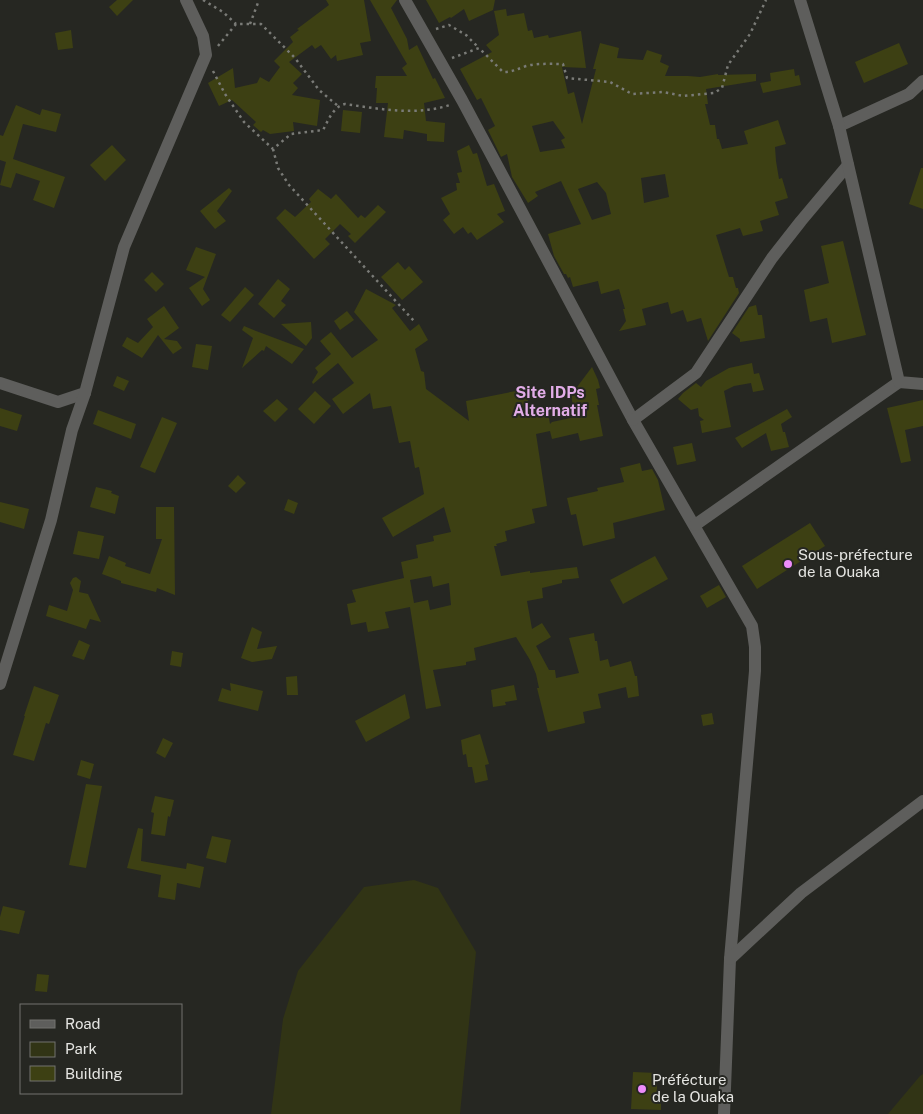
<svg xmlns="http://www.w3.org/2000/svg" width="923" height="1114" font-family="'Public Sans',sans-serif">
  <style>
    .green { fill: #313415 }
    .building { fill: #3d4013; fill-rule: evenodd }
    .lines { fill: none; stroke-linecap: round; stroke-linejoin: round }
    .path { stroke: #7a7b77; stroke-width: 2.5; stroke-dasharray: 2.5 4; stroke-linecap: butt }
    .minor { stroke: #5e5e5c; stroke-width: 12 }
    .tertiary { stroke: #5e5e5c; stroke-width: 12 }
    .poi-dot { fill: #ed8cf9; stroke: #262722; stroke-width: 2 }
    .labels { text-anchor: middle; stroke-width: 4; stroke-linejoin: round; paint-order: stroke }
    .poi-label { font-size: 15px; fill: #e5e5e2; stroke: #262722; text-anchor: start }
    .neighbourhood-label { font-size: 16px; font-weight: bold; fill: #e2ade8; stroke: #262722 }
  </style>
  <rect width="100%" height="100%" fill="#262722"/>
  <g class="green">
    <polygon points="414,880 438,888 476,952 460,1114 271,1114 283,1019 298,971 364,887"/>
    <polygon points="923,1074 923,1114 888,1114 920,1076"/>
  </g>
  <g class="building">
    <polygon points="117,0 133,0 117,16 109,7"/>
    <polygon points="326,0 364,0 371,41 360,43 363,55 337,61 336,55 331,59 321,45 315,49 312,45 289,62 302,74 293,83 298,88 292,95 320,100 317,126 293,122 294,131 270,134 263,130 261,132 253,125 256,122 232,100 219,106 208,83 233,68 235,88 257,83 260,77 269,82 280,67 274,61 293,42 290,37 299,30 297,29 329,5"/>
    <polygon points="370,0 397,0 391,8 407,39 409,50 417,45 433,79 435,78 445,98 424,103 426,121 445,123 444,142 427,141 427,134 404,130 403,139 384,137 388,103 376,103 377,88 375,88 376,76 407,76 402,68 407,64"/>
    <polygon points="426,0 495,0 493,10 469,21 464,9 451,18 450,17 439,23"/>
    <path d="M506 9 507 16 524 13 528 31 532 30 534 38 548 35 549 38 581 31 586 68 562 67 568 94 574 92 582 124 596 69H593L600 43 619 48 617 58 643 60 647 50 662 55 660 62 669 66 665 76H688L700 77 718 74V75L756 74V81L706 89 708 104H705L710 125H715L717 139H719L722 149 748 144 744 131 778 120 786 144 775 147 776 161 779 179 782 178 788 198 775 202 779 215 760 221 763 231 743 236 740 228 716 235 729 277H733L736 288H738L739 293 708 341 701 318 687 322 683 310 671 314 668 302 642 309 646 325 619 331 626 321 623 309H625L619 289 601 294 598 281 573 287 570 277 568 278 566 274H564L554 256 548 234 581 224 561 181 535 192 538 196 528 203 512 177 507 154 501 157 488 130 495 126 481 98 477 100 460 69 492 52 486 45 499 35 494 11ZM553 121 565 138 561 140 565 148 540 152 532 126ZM665 174 669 197 644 203 641 178ZM597 182 606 193 611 214 592 220 578 189Z"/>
    <polygon points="71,30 73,48 58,50 55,33"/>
    <polygon points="899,43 908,64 864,83 855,62"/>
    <polygon points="794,69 795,76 799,75 801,85 763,93 760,83 771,81 770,73"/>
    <polygon points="16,105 40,115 42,109 61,114 56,132 23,124 13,159 65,177 54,208 33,200 40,181 16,173 11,188 0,185 6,162 0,160 0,135 3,136"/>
    <polygon points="343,110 362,112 360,133 341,131"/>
    <polygon points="112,145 126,160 105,181 90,165"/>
    <polygon points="469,145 473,154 477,153 487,186 494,184 505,211 497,214 504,222 477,240 471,232 468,234 463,227 454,234 443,220 450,214 441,198 457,190 456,183 460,183 457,173 462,172 457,151"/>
    <polygon points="921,168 923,168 923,209 909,204"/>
    <polygon points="229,188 232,191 217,211 226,221 215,229 200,211"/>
    <polygon points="318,189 331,199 336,194 358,218 361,215 365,218 378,205 386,212 355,243 348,236 351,234 340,224 325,239 330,244 314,259 276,218 285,209 295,217 311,202 309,199"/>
    <polygon points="843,241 866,335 832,343 827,318 810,322 804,290 829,283 821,246"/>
    <polygon points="196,247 216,254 203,289 210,300 202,306 189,288 205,277 186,270"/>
    <polygon points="398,262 405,270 409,266 423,282 402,300 381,277"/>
    <polygon points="152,272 164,284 156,292 144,280"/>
    <polygon points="278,279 290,289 281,301 286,305 274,318 258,304"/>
    <polygon points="245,287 254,295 230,322 221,315"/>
    <path d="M366 289 396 305 392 308 410 331 419 324 428 340 415 349 421 371 424 372 426 389 469 421 466 401 526 389 531 416 548 413 550 424 552 422 575 417 571 395 592 367 598 380 600 388 596 389 599 405H597L603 436 580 441 578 433 552 439 550 431 536 434 547 506 532 509 535 523 505 531 507 541 496 544 497 546H494L501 576 530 571V573L577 567 579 578 562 580V583L542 588 543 598 527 601 532 629 542 623 551 637 536 646 549 670H555L556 678 579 673 569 638 594 633 595 641H597L600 661 608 659 610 667 631 661 635 676H637L639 696 628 698 626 687 598 694 601 708 583 712 585 723 548 732 537 688H539L536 674 530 660 516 637 474 648 476 660 466 662V665L433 670 441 706 426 709 410 607 385 612 389 628 368 632 366 622 351 625 347 604 356 602 352 590 404 578 401 562 418 558 416 545 434 541 433 536 451 532 444 507 393 537 382 518 424 494 419 467 415 468 410 441 399 443 391 406 373 409 370 393 343 414 332 399 354 383 338 363 313 384 312 382 318 372 315 368 331 354 320 341 331 332 352 358 378 340 354 312ZM431 576 433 587 449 583 451 605 430 610 428 600 414 603 410 580Z"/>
    <polygon points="756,305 758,315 762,315 765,338 740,342 740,339 732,333 749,307"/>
    <polygon points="164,306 179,328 164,339 177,341 182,348 173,354 158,335 142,358 122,346 127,337 138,343 153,327 147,319"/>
    <polygon points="347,311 354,320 340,330 334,321"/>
    <polygon points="311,322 312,338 306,346 281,324"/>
    <polygon points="244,326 256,331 304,349 292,364 266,346 264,351 262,350 242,368 253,338 242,330"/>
    <polygon points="196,344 212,346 208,370 192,367"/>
    <polygon points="752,363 754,374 759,373 764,390 753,392 751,383 734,386 724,391 731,427 702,433 700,421 704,420 699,416 698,408 691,410 678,399 683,393 696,383 701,387 706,381 729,368"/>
    <polygon points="117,376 129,381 124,391 113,386"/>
    <polygon points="315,391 331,406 314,424 298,409"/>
    <polygon points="277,399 288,409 275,422 263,411"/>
    <polygon points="923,400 923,426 905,430 911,461 901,463 887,408"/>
    <polygon points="0,408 22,415 17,431 0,426"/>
    <polygon points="787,409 792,417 781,424 783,432 785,432 789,447 771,451 766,433 742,448 735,438"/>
    <polygon points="98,410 136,424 131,439 93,424"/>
    <polygon points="162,417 177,423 155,473 140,467"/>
    <polygon points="692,443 696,461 677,465 673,447"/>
    <polygon points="640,463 642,471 652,469 658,480 665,510 613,523 615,538 583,546 576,514 571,515 567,498 598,491 597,488 624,482 620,468"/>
    <polygon points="238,475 246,483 236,493 228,486"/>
    <polygon points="96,487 112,491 111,493 119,496 115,514 90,507"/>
    <polygon points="288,499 298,503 294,514 284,510"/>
    <polygon points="0,502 29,509 24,529 0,522"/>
    <polygon points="156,507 174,507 175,595 157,588 156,592 121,583 121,581 102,574 109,556 126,563 125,566 150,574 162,539 156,539"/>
    <polygon points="810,523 825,546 757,589 742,566"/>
    <polygon points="78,531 104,536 99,559 73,554"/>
    <polygon points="655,556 668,579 623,604 610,580"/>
    <polygon points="76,577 81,581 79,592 88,594 101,622 90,619 86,629 46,616 49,605 67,611 73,590 70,583 73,578"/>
    <polygon points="719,585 726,597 707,608 700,596"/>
    <polygon points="252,627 262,632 257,649 277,646 272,659 252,662 241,658"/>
    <polygon points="79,640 90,645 84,660 72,656"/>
    <polygon points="172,651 183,653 181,667 170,665"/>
    <polygon points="297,676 298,695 287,695 286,677"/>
    <polygon points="230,683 263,691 258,711 218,701 222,688 231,691"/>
    <polygon points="514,685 517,700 505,702 506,705 493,707 491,690"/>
    <polygon points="34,686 59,695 49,724 46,723 34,761 13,755 25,716 24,716"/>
    <polygon points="405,694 410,718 366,742 355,721"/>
    <polygon points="712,713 714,724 703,726 701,715"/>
    <polygon points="480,734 489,764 485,765 488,780 475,783 472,767 468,767 466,754 463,755 461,740"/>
    <polygon points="163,738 173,743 165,758 156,753"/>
    <polygon points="81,760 94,764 90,779 77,775"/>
    <polygon points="86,784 102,786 86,868 69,865"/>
    <polygon points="155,796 174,800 170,817 168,816 165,836 151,834 154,813 151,812"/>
    <polygon points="138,828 143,829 141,861 186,869 187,863 204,867 200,888 177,883 175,900 158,897 161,875 127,868"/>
    <polygon points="212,836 231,840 226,863 206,858"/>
    <polygon points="3,906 25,911 19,934 0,930 0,917"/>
    <polygon points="37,974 49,975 47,992 35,991"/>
    <polygon points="633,1072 657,1073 657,1095 661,1095 661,1110 631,1109"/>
  </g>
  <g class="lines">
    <g class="path">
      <polyline points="203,0 223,12 236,24"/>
      <polyline points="250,24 259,0"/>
      <polyline points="436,29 449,25 466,35 479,48"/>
      <polyline points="218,46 236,24 261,24 295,58 319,90 338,106"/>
      <path d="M452 58 479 48 503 72C512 72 518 69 526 66 538 63 551 64 563 64L567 78 610 82 632 94 663 92 683 96 714 93 722 88 728 65 750 34 766 0"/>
      <path d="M213 71 225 94 244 122 273 149 291 134 323 130C329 119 333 107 345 104 380 109 416 116 450 105"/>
      <polyline points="273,149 278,168 289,185 414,321"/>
    </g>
    <g class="minor">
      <polyline points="405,0 462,100 633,420 752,626 755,647 755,671 730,959 724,1114"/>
      <polyline points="839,126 909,94 923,81"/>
      <polyline points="0,383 58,402 85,393"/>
      <polyline points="633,420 696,373 772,258 801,221 848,165"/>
      <polyline points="695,525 899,382"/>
      <polyline points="0,684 51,520 72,430 85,393 124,247 206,55 203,36 186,0"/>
      <polyline points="730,959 801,893 923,801"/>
    </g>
    <polyline class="tertiary" points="800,0 839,126 899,382 923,384"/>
  </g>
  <g class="poi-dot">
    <circle cx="788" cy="564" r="5"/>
    <circle cx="642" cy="1089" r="5"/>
  </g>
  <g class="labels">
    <g class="poi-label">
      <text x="798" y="560">Sous-préfecture<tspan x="798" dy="17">de la Ouaka</tspan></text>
      <text x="652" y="1085">Préfécture<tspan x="652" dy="17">de la Ouaka</tspan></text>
    </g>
    <g class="neighbourhood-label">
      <text x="550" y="398">Site IDPs<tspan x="550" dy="18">Alternatif</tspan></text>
    </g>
  </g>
  <rect x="20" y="1004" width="162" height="90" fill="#262722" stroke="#72736f"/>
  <rect x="30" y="1020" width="25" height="8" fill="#5e5e5c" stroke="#72736f"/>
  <text x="65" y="1029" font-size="15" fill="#e5e5e2">Road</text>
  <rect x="30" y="1042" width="25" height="15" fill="#313415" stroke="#72736f"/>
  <text x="65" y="1054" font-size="15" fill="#e5e5e2">Park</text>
  <rect x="30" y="1066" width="25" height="15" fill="#3d4013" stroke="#72736f"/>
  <text x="65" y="1079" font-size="15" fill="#e5e5e2">Building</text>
</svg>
